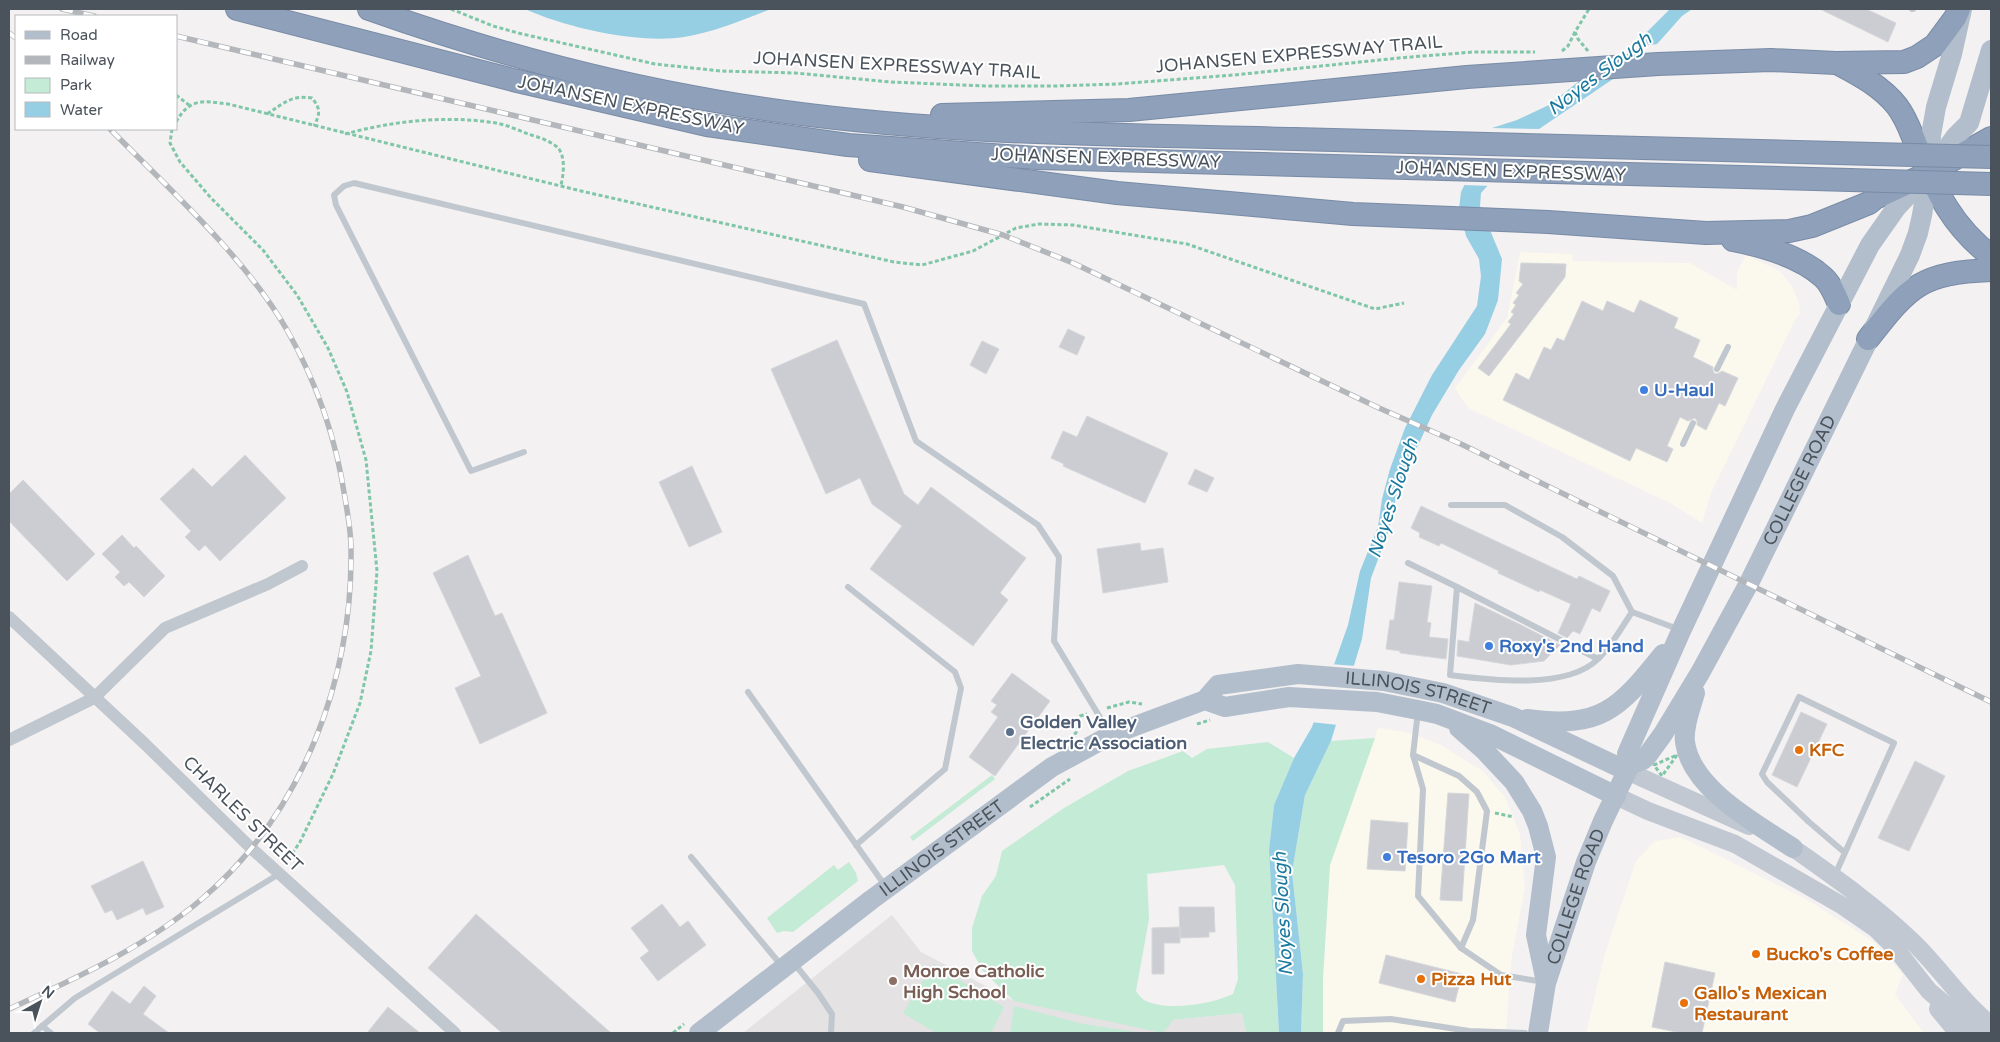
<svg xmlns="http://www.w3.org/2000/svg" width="2000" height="1042" font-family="'Varela Round',sans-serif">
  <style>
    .commercial { fill: #fbf8ed }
    .education { fill: #e4e2e2 }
    .green { fill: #c4ebd6; fill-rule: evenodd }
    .water { fill: #96cee3 }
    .pier { fill: #f3f1f1 }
    .building { fill: #cbcdd2; stroke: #d5d7db }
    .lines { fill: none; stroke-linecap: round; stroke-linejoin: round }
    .highway-casing { stroke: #798ba6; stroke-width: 24 }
    .path { stroke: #80c6a8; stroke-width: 3; stroke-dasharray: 4 2.5; stroke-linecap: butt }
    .lane { stroke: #c0c7ce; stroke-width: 6 }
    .street { stroke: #c0c7ce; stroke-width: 12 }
    .secondary { stroke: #c1c8d2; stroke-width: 18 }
    .primary { stroke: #b3becc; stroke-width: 20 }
    .highway { stroke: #8ea0ba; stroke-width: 22 }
    .rail-casing { stroke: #b3b6ba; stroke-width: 5.5 }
    .rail { stroke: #fff; stroke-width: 4; stroke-dasharray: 11; stroke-linecap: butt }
    .highway-bridge-casing { stroke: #798ba6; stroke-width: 24; stroke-linecap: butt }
    .highway-bridge { stroke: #8ea0ba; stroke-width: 22 }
    .shop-dot { fill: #3f7fe0; stroke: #fff; stroke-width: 2 }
    .service-dot { fill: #5c6f8a; stroke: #fff; stroke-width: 2 }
    .food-dot { fill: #e8710a; stroke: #fff; stroke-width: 2 }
    .education-dot { fill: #8d6e63; stroke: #fff; stroke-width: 2 }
    .labels { text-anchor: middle; stroke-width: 4; stroke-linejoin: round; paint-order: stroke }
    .street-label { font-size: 18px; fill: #4a535c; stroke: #fff }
    .shop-label { font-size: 18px; font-weight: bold; fill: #366cbe; stroke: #fff; text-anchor: start }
    .service-label { font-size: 18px; font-weight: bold; fill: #4e5e75; stroke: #fff; text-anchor: start }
    .food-label { font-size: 18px; font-weight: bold; fill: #c56008; stroke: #fff; text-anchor: start }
    .education-label { font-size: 18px; font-weight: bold; fill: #785e54; stroke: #fff; text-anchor: start }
    .water-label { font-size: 19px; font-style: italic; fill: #1c7a9e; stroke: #fff }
  </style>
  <rect width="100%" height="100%" fill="#f3f1f1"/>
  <g class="commercial">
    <polygon points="1520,252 1572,254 1573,261 1690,263 1737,290 1737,272 1746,255 1780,271 1792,286 1799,303 1800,314 1796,318 1711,493 1702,523 1672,504 1468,408 1455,388 1507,318"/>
    <polygon points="1378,728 1406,732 1441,745 1483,771 1505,797 1520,834 1525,888 1511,962 1506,1033 1323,1033 1323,978 1330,865"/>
    <polygon points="1681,837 1806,899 1876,943 1903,975 1895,994 1924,1033 1586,1033 1605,953 1636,861 1655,841"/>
  </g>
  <polygon class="education" points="892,915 921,952 1014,1001 1173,1020 1242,1013 1246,1033 743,1033"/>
  <g class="green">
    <polygon points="1375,738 1330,865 1323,978 1323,1033 1301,1033 1303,974 1292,872 1305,795 1331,741"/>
    <path d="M1268 742 1294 758 1274 805 1269 850 1279 1033H1246L1242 1013 1173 1020 1163 1033 1014 1001 983 971 972 951V928L982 896 996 876 1002 851 1064 808 1128 771 1183 751 1192 758 1207 749ZM1224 865 1235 885 1238 979 1233 994C1212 1004 1166 1012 1144 1000 1141 998 1138 994 1136 991L1149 919 1147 874Z"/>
    <polygon points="992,775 995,779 913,841 910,837"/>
    <polygon points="849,862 856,873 858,881 793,932 784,931 777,933 767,918 834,865 838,870"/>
    <polygon points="933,964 1004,1007 991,1033 936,1033 903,1013"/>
    <polygon points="1014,1006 1083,1024 1143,1033 1010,1033"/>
  </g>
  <g class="water">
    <path d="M525 9H771C743 20 714 32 684 37 638 44 567 28 525 9Z"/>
    <polygon points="1670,9 1692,9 1682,16 1658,43 1613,79 1536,131 1481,193 1480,206 1502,259 1498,300 1485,334 1459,370 1432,415 1398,489 1388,533 1371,578 1362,639 1331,741 1305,795 1292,872 1303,974 1301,1033 1279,1033 1269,850 1274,805 1294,758 1312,727 1348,625 1360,571 1378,527 1382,499 1390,469 1405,428 1432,375 1477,306 1481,276 1479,259 1466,236 1459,209 1461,192 1492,128 1517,120 1549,105 1578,82 1635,44"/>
  </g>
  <g class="pier">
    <polygon points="1661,44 1623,74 1581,77 1627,46"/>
    <polygon points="1490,128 1542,129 1491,186 1462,185"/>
    <polygon points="1330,664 1356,666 1338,725 1310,722"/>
  </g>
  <g class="building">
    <polygon points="1820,9 1866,9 1896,23 1888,42"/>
    <polygon points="1521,263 1566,264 1565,277 1489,376 1478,368 1511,324 1508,322 1514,314 1511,312 1516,305 1513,303 1519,295 1516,293 1523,284 1519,281"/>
    <polygon points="1640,300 1678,318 1674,328 1700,340 1693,357 1713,367 1713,371 1715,374 1719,373 1722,371 1738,378 1725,406 1719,403 1706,430 1697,425 1697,421 1695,418 1688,421 1680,417 1667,446 1673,449 1667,462 1636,448 1630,461 1503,400 1516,373 1529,380 1544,347 1551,350 1557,338 1564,341 1582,301 1603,311 1607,301 1634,313"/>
    <polygon points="1068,329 1085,337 1077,355 1059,347"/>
    <polygon points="837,340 904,494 918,505 931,487 1026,558 1000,593 1008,600 973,646 870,569 902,526 872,504 860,478 826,494 771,369"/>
    <polygon points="982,341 999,349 986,374 970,365"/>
    <polygon points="1087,416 1168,453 1145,503 1063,466 1064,464 1051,458 1063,431 1077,437"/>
    <polygon points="245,455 286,498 220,561 205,545 199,551 185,537 191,531 160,499 193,468 212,487"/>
    <polygon points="692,466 722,532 689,547 659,482"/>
    <polygon points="1195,469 1214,478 1207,492 1188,484"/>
    <polygon points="23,480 95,554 67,581 9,521 9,494"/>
    <polygon points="1421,506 1577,579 1579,576 1610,591 1600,612 1592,608 1580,634 1573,631 1567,638 1558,633 1571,604 1540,590 1539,592 1498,573 1499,571 1441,543 1439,546 1419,537 1420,533 1411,528"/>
    <polygon points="122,535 134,548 136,546 165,576 144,597 129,582 124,586 115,577 120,572 102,554"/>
    <polygon points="1140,543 1141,551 1163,548 1168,582 1103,593 1097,549"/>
    <polygon points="468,555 495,616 502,613 547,713 480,744 455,688 481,676 433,573"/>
    <polygon points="1399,582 1432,586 1427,622 1431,623 1429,637 1448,639 1446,659 1400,653 1400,651 1386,649 1390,620 1394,620"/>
    <polygon points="1475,603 1519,624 1560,645 1544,661 1511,665 1457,656 1458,640 1469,642"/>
    <polygon points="1012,673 1050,701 995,776 969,757 998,717 991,712 997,705 991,701"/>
    <polygon points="1801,712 1827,724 1797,787 1772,775"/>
    <polygon points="1915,761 1945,776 1909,851 1878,838"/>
    <polygon points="1448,793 1469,794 1462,901 1440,900"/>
    <polygon points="1371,820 1408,823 1405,871 1367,869"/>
    <polygon points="143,861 164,907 146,915 143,908 117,920 112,910 105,913 91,886"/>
    <polygon points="662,904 680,927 688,921 706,945 658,981 640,958 649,951 631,928"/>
    <polygon points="1179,907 1214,907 1215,932 1209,932 1209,937 1180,938"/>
    <polygon points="476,914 611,1033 502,1033 428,968"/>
    <polygon points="1180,927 1180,943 1164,943 1164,974 1152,974 1152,928"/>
    <polygon points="1386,955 1462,974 1455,1002 1379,983"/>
    <polygon points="1665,962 1715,973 1702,1033 1681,1033 1652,1027"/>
    <polygon points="144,986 156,996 143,1014 169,1033 100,1033 88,1024 112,991 130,1004"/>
    <polygon points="388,1007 420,1033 367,1033"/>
  </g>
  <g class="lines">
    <defs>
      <g id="highway">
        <polyline points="237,9 513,80 707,125 848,145 1037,158 1850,180"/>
        <path d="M369 9C482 49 597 81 715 101 906 135 1101 134 1294 139 1487 144 1680 149 1874 154"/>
        <path d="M1839 64C1860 75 1882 87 1897 106 1907 119 1911 133 1917 147 1937 192 1951 225 1991 256"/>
        <polyline points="942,115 1129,110 1467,77 1658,64 1771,60 1836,63 1904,62 1917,57 1935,45 1955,18 1959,9"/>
        <polyline points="870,160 1117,193 1353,214 1548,222 1706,233 1789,231 1812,226 1869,203 1875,198 1929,173 1991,138"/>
        <path d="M1733 240C1764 246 1800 256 1823 277 1831 284 1835 295 1839 304"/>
        <path d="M1868 339C1910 285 1921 273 1991 270"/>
      </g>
    </defs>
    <use href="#highway" class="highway-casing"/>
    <g class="path">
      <polyline points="451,9 493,26 518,33 655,64 721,71 795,73 891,82 985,86 1055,86 1117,84 1234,75 1399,58 1473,52 1535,52"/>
      <polyline points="1562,51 1568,46 1575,32"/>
      <polyline points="1588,51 1578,39 1575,32 1589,9"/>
      <polyline points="176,95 189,105"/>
      <path d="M267 114C284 103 291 95 312 98 321 109 320 114 314 126"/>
      <path d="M176 122C190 97 204 101 228 104L581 191 894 262 922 265 973 251 1016 228 1039 224 1073 225 1187 244 1375 309 1404 303"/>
      <polyline points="172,129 170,143 180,162 211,198 263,250 297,295 328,348 347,392 366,460 377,571 371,651 360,703 333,774 300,842 286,863"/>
      <path d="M345 134C393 121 446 115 496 123 507 125 518 130 528 134 538 137 552 141 559 149 566 160 563 175 561 186"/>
      <polyline points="1107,708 1129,702 1142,704"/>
      <polyline points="1197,724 1210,720"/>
      <polyline points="1074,734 1076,733 1080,716 1087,714"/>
      <polygon points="1677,755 1662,776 1654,765"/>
      <polyline points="1030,807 1070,779"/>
      <polyline points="1495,813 1514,817"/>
      <polyline points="673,1033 684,1024"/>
    </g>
    <g class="lane">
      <polyline points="1912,9 1913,9"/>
      <polyline points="1717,369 1728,347"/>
      <polyline points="1683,444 1693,423"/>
      <polyline points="524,452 471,471 336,205 334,195 344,186 354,183 864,304 916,441 1038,525 1059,557 1054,641 1110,734"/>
      <polyline points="1451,505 1505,505 1562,537 1613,576 1632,612 1678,629"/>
      <polyline points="1408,563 1457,587"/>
      <polyline points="848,587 955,672 961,688 945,769 856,845"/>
      <path d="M1598 659 1457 587 1450 675C1490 680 1567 690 1598 659 1611 647 1622 627 1632 612"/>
      <polyline points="748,692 886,887"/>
      <polyline points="1418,711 1413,755 1423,789 1418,896 1461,948 1501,975 1544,982"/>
      <polyline points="1413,755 1459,776 1477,792 1487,811 1473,920 1461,948"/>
      <polyline points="691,857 781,965"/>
      <polyline points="1835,875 1894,743 1799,697 1762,774 1767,782 1809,822 1844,852"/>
      <polyline points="793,962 818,993 832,1014 831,1033"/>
      <polyline points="42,1026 51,1033"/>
      <polyline points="34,1033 75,998 279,874"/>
      <polyline points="1338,1033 1343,1021 1391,1019 1469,1031 1525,1033"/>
    </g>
    <g class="street">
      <polyline points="9,617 145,744 251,848 455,1033"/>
      <polyline points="9,740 94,698 165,628 268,584 302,566"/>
    </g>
    <g class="secondary">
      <polyline points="1627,771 1749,826"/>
      <polyline points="1616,796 1648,811 1735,844 1843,906 1875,928 1896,949 1929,991 1979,1033"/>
      <path d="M1782 842 1793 848C1834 877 1876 906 1913 942 1940 968 1961 1001 1991 1025"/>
      <polyline points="1938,1009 1958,1033"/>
    </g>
    <g class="primary">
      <path d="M1695 693C1691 708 1683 726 1685 742 1691 789 1757 824 1793 848"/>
      <polyline points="1205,700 1225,707 1289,697 1377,702 1418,710 1437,714 1490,734 1616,796"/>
      <path d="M1527 719C1601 729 1619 709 1663 654"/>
      <polyline points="1459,728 1484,750 1514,782 1532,811 1538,826 1546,857 1536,935 1546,982"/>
      <path id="s1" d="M1630 765 1643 760 1647 756 1663 734 1700 673 1749 583 1910 255 1918 233 1922 215 1929 173 1931 135 1936 107 1952 54 1962 9"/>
      <path id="s2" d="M699 1033 871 900 1052 767 1111 735 1205 700 1218 685 1298 674 1384 681 1443 693 1513 717 1627 771"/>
      <path id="s3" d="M1538 1033 1546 983 1586 862 1603 821 1630 765 1627 754 1629 749 1681 631 1785 409 1870 245 1896 208 1929 173 1956 136 1969 123 1991 50"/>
    </g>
    <use href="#highway" class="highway"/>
    <defs>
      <g id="rail">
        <polyline points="62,9 94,16"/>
        <polyline points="9,33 16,38"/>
        <polyline points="176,36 903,207 1003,235 1073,263 1379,408 1461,444 1991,702"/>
        <path d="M9 1009C76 978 146 947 203 898 303 812 353 678 351 548 351 532 348 515 345 498 336 438 317 383 287 330 245 257 169 189 110 129"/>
      </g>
    </defs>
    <use href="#rail" class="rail-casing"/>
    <use href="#rail" class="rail"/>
    <defs>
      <g id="highway-bridge">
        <polyline points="1874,154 1991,157"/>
        <polyline points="1850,180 1991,184"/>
      </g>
    </defs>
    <use href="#highway-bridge" class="highway-bridge-casing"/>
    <use href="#highway-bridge" class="highway-bridge"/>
  </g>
  <g class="shop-dot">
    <circle cx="1644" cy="390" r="5"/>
    <circle cx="1489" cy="646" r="5"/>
    <circle cx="1387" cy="857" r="5"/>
  </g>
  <circle class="service-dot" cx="1010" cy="732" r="5"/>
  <g class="food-dot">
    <circle cx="1799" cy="750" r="5"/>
    <circle cx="1756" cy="954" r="5"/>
    <circle cx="1421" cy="979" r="5"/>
    <circle cx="1684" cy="1003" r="5"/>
  </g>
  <circle class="education-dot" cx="893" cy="981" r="5"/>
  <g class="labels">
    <g class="street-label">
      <text transform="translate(1299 54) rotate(-5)" y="6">JOHANSEN EXPRESSWAY TRAIL</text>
      <text transform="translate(897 65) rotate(3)" y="6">JOHANSEN EXPRESSWAY TRAIL</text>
      <text transform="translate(631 105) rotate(12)" y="6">JOHANSEN EXPRESSWAY</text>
      <text transform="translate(1106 158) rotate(2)" y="6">JOHANSEN EXPRESSWAY</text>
      <text transform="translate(1511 171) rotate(2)" y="6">JOHANSEN EXPRESSWAY</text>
      <text dy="6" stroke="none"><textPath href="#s1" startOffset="335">COLLEGE ROAD</textPath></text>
      <text dy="6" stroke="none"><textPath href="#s2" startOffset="832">ILLINOIS STREET</textPath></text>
      <text transform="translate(243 814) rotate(44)" y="6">CHARLES STREET</text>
      <text dy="6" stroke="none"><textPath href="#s2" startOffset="305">ILLINOIS STREET</textPath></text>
      <text dy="6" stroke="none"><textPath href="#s3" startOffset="142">COLLEGE ROAD</textPath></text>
    </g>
    <g class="shop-label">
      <text x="1654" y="396">U-Haul</text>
      <text x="1499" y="652">Roxy's 2nd Hand</text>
      <text x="1397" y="863">Tesoro 2Go Mart</text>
    </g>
    <g class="service-label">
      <text x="1020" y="728">Golden Valley<tspan x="1020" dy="21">Electric Association</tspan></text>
    </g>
    <g class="food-label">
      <text x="1809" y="756">KFC</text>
      <text x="1766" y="960">Bucko's Coffee</text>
      <text x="1431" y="985">Pizza Hut</text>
      <text x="1694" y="999">Gallo's Mexican<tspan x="1694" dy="21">Restaurant</tspan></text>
    </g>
    <g class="education-label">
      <text x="903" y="977">Monroe Catholic<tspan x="903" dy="21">High School</tspan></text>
    </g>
    <g class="water-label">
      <text transform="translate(1599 73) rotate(-37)" y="7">Noyes Slough</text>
      <text transform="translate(1392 498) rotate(-72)" y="7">Noyes Slough</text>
      <text transform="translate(1282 914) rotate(-93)" y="7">Noyes Slough</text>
    </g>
  </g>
  <rect width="2000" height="1042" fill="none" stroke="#4a535c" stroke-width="20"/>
  <rect x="15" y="15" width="162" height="115" fill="#ffffff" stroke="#b7babe"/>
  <rect x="25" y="31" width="25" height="8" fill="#b3becc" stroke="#b7babe"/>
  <text x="60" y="40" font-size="15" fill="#4a535c">Road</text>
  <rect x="25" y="56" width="25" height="8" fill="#b3b6ba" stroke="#b7babe"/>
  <text x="60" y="65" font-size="15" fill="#4a535c">Railway</text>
  <rect x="25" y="78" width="25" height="15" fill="#c4ebd6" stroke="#b7babe"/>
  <text x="60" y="90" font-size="15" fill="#4a535c">Park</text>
  <rect x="25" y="102" width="25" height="15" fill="#96cee3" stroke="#b7babe"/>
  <text x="60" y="115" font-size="15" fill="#4a535c">Water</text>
  <g transform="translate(40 1002) rotate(39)" stroke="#ffffff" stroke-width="4" paint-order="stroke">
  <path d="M0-4L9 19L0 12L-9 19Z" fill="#4a535c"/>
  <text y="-8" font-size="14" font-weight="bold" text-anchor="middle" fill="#4a535c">N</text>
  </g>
</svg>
